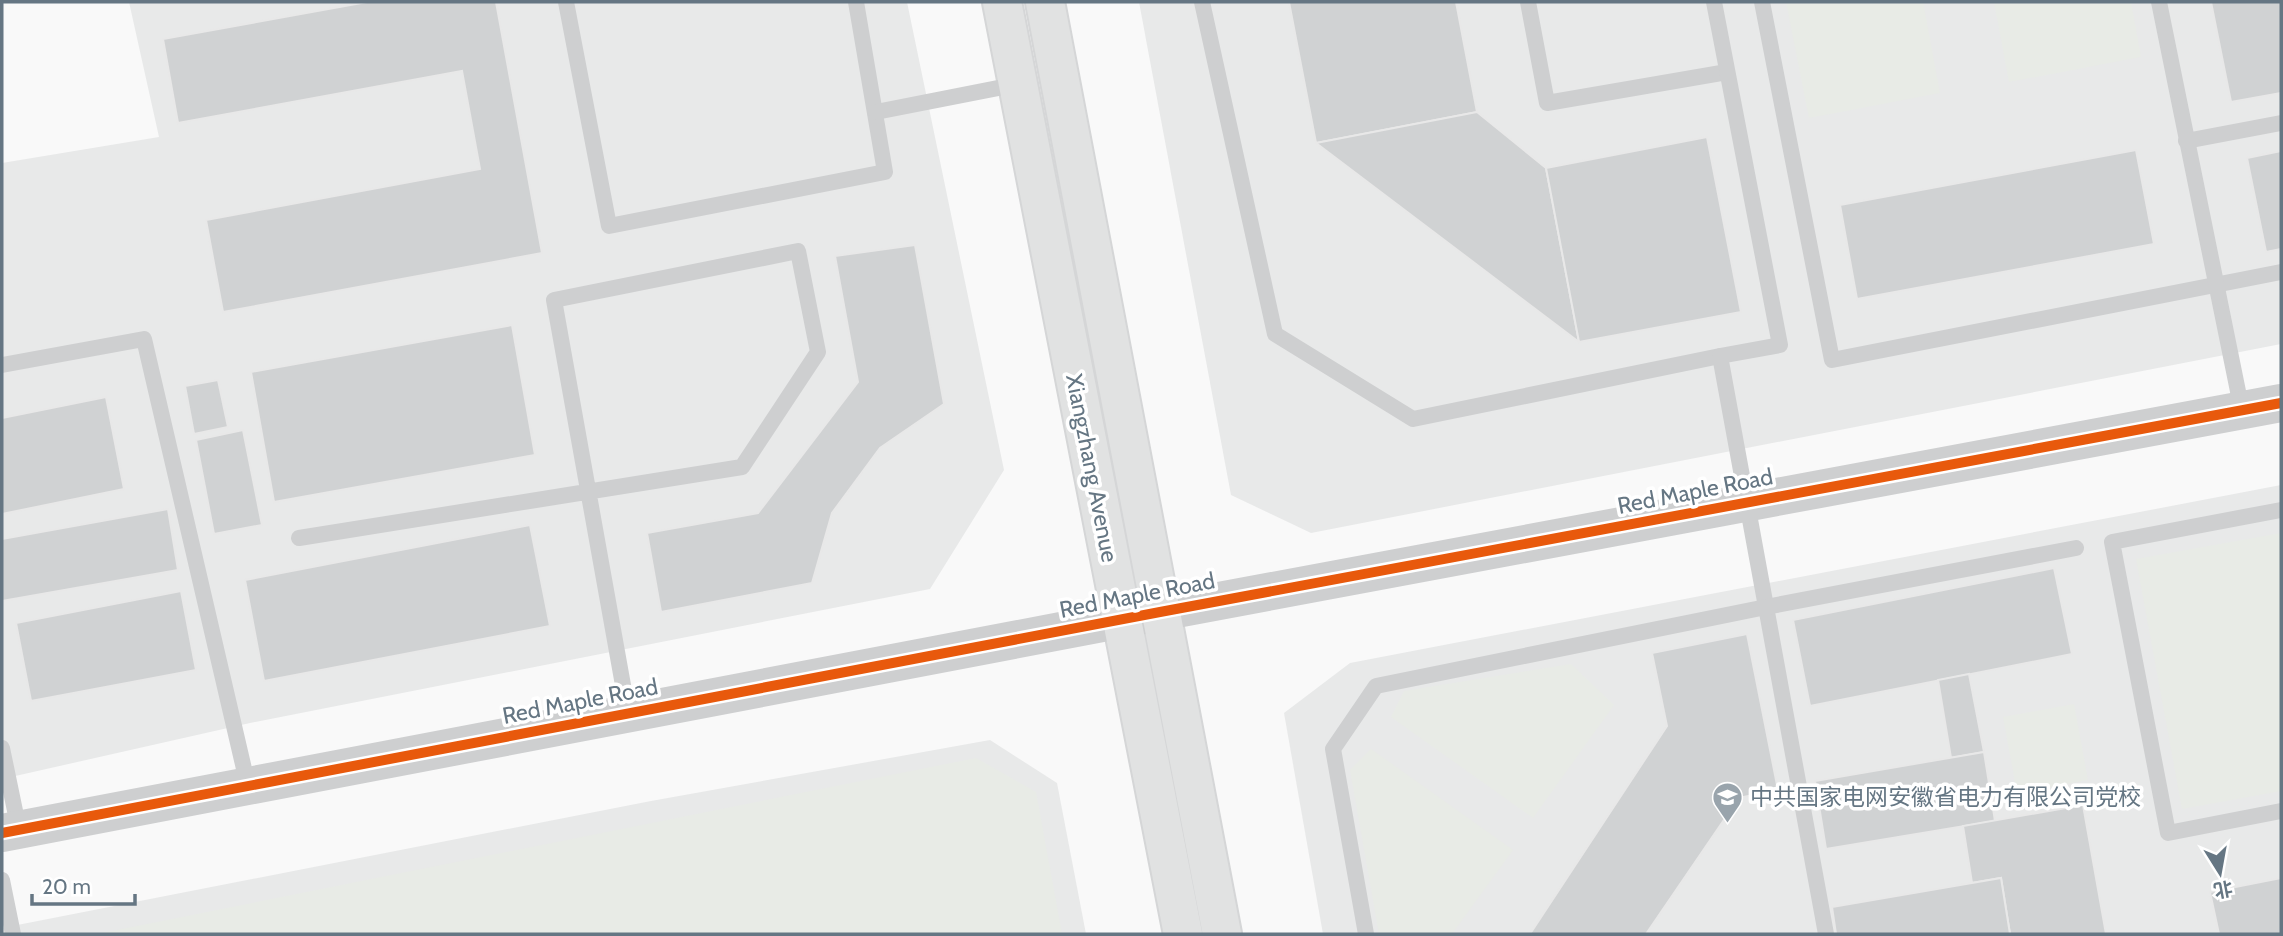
<svg xmlns="http://www.w3.org/2000/svg" width="2283" height="936" font-family="Cabin,'Noto Sans SC',sans-serif">
  <style>
    .built { fill: #e8e9e9 }
    .green { fill: #e8ebe6 }
    .building { fill: #d0d2d3; stroke: #e8e8e8; stroke-width: 2 }
    .lines { fill: none; stroke-linecap: round; stroke-linejoin: round }
    .secondary-casing { stroke: #d5d6d7; stroke-width: 42 }
    .service { stroke: #cecfd0; stroke-width: 16 }
    .tertiary { stroke: #cecfd0; stroke-width: 38 }
    .secondary { stroke: #e1e2e2; stroke-width: 38 }
    .cycleway-casing { stroke: #fff; stroke-width: 15 }
    .cycleway { stroke: #e8590c; stroke-width: 10 }
    .labels { text-anchor: middle; stroke-width: 7; stroke-linejoin: round; paint-order: stroke }
    .street-label { font-size: 23px; fill: #657683; stroke: #fff }
    .poi-label { font-size: 23px; fill: #657683; stroke: #fff; text-anchor: start }
  </style>
  <rect width="100%" height="100%" fill="#f9f9f9"/>
  <g class="built">
    <polygon points="129,2 907,2 1004,470 930,589 250,723 2,779 2,163 159,137"/>
    <polygon points="1139,2 2281,2 2281,344 1311,533 1231,495"/>
    <polygon points="2281,485 2281,934 1323,934 1284,713 1350,663"/>
    <polygon points="990,740 1057,783 1086,934 2,934 2,928 651,801"/>
  </g>
  <g class="green">
    <polygon points="1786,2 1923,2 1940,93 1809,118"/>
    <polygon points="1994,2 2131,2 2141,57 2009,82"/>
    <polygon points="2281,533 2281,791 2182,809 2136,559"/>
    <polygon points="1571,664 1614,705 1533,818 1391,717 1404,691"/>
    <polygon points="2074,704 2088,780 2017,793 2003,717"/>
    <polygon points="1371,749 1513,850 1452,934 1379,934 1350,770"/>
    <polygon points="976,758 1036,792 1062,934 97,934"/>
  </g>
  <g class="building">
    <polygon points="367,2 496,2 542,253 223,312 206,220 480,169 462,71 178,123 163,39"/>
    <polygon points="1289,2 1456,2 1477,112 1316,143"/>
    <polygon points="2211,2 2281,2 2281,93 2231,102"/>
    <polygon points="1477,112 1546,168 1579,342 1316,143"/>
    <polygon points="1707,137 1741,312 1579,342 1546,168"/>
    <polygon points="2136,150 2154,244 1857,299 1840,205"/>
    <polygon points="2281,151 2281,249 2266,252 2247,158"/>
    <polygon points="915,245 944,404 880,448 832,513 812,583 661,612 647,533 758,513 858,382 835,256"/>
    <polygon points="512,325 535,455 274,502 251,372"/>
    <polygon points="218,380 228,427 194,434 185,386"/>
    <polygon points="106,397 124,489 2,514 2,418"/>
    <polygon points="243,430 262,525 214,534 196,440"/>
    <polygon points="168,509 178,570 2,601 2,539"/>
    <polygon points="530,525 550,626 264,681 245,580"/>
    <polygon points="2054,568 2072,654 1810,706 1793,620"/>
    <polygon points="181,591 196,670 31,701 16,623"/>
    <polygon points="1747,634 1778,790 1739,798 1646,934 1530,934 1667,726 1652,653"/>
    <polygon points="1969,674 1984,752 1951,758 1938,680"/>
    <polygon points="1984,752 1995,821 1826,849 1815,781"/>
    <polygon points="2083,805 2106,934 2010,934 2001,878 1972,883 1963,826"/>
    <polygon points="2001,878 2010,934 1836,934 1832,907"/>
    <polygon points="2281,878 2281,934 2219,934 2210,892"/>
  </g>
  <g class="lines">
    <defs>
      <g id="secondary">
        <polyline points="1002,2 1183,934"/>
        <polyline points="1045,2 1222,934"/>
      </g>
    </defs>
    <use href="#secondary" class="secondary-casing"/>
    <g class="service">
      <polyline points="566,2 609,226 885,172 856,2"/>
      <polyline points="1202,2 1275,334 1413,419 1720,356"/>
      <polyline points="1528,2 1547,103 1727,72"/>
      <polyline points="1714,2 1780,345 1720,356 1826,934"/>
      <polyline points="1762,2 1832,360 2281,272"/>
      <polyline points="2159,2 2242,411"/>
      <polyline points="876,112 1018,84"/>
      <polyline points="2186,141 2281,123"/>
      <polyline points="2,365 144,339 248,786"/>
      <polyline points="2281,510 2112,542 2168,833 2281,811"/>
      <polyline points="299,538 742,467 818,352 798,251 554,300 628,713"/>
      <polyline points="2,748 19,830"/>
      <polyline points="2,880 13,934"/>
      <polyline points="1366,934 1333,749 1376,686 1766,607 2076,548"/>
    </g>
    <polyline class="tertiary" points="2,833 1160,612 2281,403"/>
    <use href="#secondary" class="secondary"/>
    <defs>
      <polyline id="cycleway" points="2,833 1160,612 2281,403"/>
    </defs>
    <use href="#cycleway" class="cycleway-casing"/>
    <use href="#cycleway" class="cycleway"/>
  </g>
  <defs>
    <symbol id="university-pin" viewBox="-11 -11 22 30"><path d="M0 17L-7.5 6A9.5 9.5 0 1 1 7.5 6Z" fill="#99a4ac" stroke="#fff"/><path d="M0-5L7-2L0 1L-7-2ZM-4 1L0 2.5L4 1V4Q0 6-4 4Z" fill="#fff"/></symbol>
  </defs>
  <g fill-rule="evenodd">
    <use href="#university-pin" x="1710" y="780" width="35" height="47"/>
  </g>
  <g class="labels">
    <g class="street-label">
      <text transform="translate(1092 468) rotate(79)" y="8">Xiangzhang Avenue</text>
      <text transform="translate(1695 491) rotate(-11)" y="8">Red Maple Road</text>
      <text transform="translate(1137 595) rotate(-11)" y="8">Red Maple Road</text>
      <text transform="translate(580 701) rotate(-11)" y="8">Red Maple Road</text>
    </g>
    <g class="poi-label">
      <text x="1750" y="805">中共国家电网安徽省电力有限公司党校</text>
    </g>
  </g>
  <rect width="2283" height="936" fill="none" stroke="#657683" stroke-width="7"/>
  <g transform="translate(2220 873) rotate(169)" stroke="#ffffff" stroke-width="5" paint-order="stroke">
  <path d="M0-5L12 26L0 18L-12 26Z" fill="#657683"/>
  <text y="-10" font-size="19" font-weight="bold" text-anchor="middle" fill="#657683">北</text>
  </g>
  <path d="M32 894v10h103v-10" fill="none" stroke="#657683" stroke-width="3.5"/>
  <text x="42" y="894" font-size="21" fill="#657683" stroke="#ffffff" stroke-width="5" paint-order="stroke">20 m</text>
</svg>
